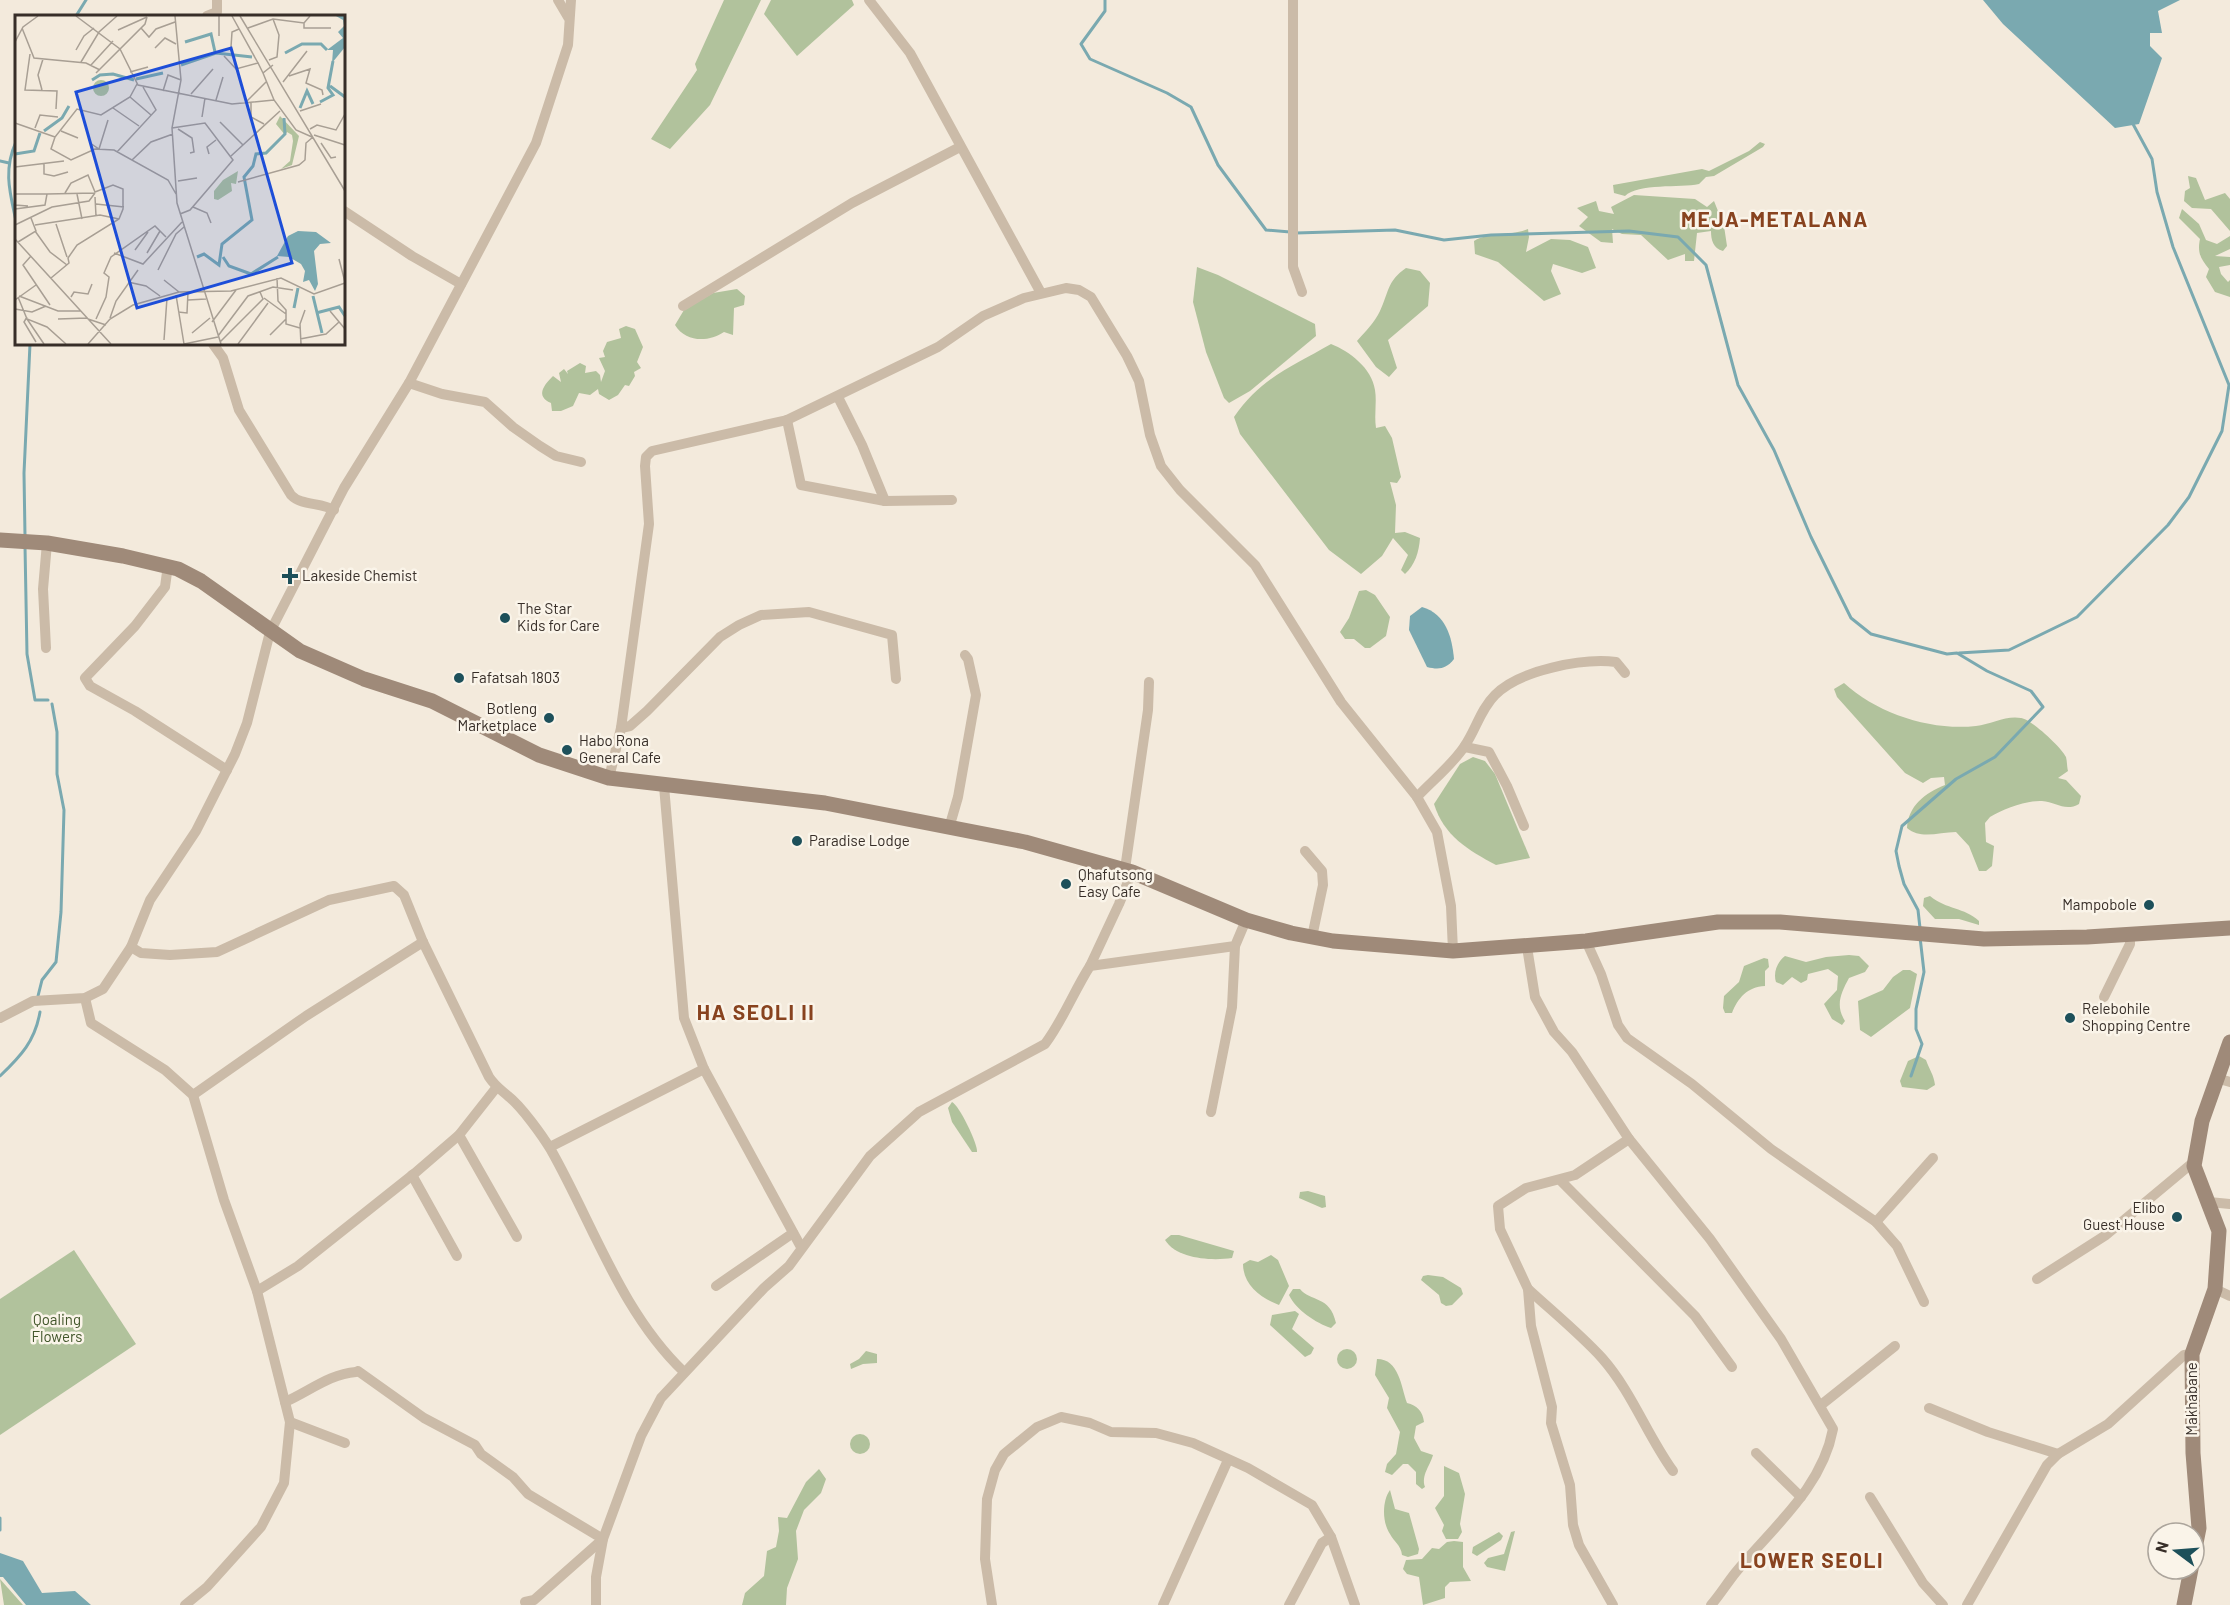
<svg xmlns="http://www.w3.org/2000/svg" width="2230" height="1605" font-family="Barlow,sans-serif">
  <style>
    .green { fill: #b1c29c }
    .water { fill: #7aa9b0 }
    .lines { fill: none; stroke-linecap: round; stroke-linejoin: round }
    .stream { stroke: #7aa9b0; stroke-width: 3 }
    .street { stroke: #cbbba8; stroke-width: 10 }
    .secondary { stroke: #9f8a79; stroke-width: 15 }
    .poi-dot { fill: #1d505a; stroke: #faf4e9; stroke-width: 2 }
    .labels { text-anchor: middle; stroke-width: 5; stroke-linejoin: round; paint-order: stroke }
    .poi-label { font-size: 15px; fill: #372e28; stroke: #faf4e9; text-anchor: start }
    .park-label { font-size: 15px; fill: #42562b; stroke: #faf4e9 }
    .street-label { font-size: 15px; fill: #372e28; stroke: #faf4e9 }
    .district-label { font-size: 21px; font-weight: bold; letter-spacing: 1.5px; fill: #88431f; stroke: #faf4e9 }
    .inset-river { fill: none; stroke: #7aa9b0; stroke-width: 3 }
    .inset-road { fill: none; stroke: #a89f94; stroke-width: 1.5 }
    .view { fill: #1d4ed8; fill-opacity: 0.15; stroke: #1d4ed8; stroke-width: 3 }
    .inset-edge { fill: none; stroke: #372e28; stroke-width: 3 }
  </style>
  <rect width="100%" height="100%" fill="#f3eadc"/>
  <g class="green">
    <polygon points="724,0 761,0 710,105 670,149 651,139 697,70 695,64"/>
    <polygon points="771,0 852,0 854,5 797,56 764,14"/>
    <path d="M1760 142 1765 144 1763 147 1714 176 1706 177 1699 184C1680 188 1638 183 1625 196L1614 193 1613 185 1702 169 1709 171 1749 151Z"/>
    <polygon points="2188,176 2196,178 2205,200 2225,193 2230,199 2230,231 2211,209 2192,208 2184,201 2185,191 2190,188"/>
    <path d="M1634 195 1695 199 1707 207 1714 201 1724 226 1727 246 1723 251C1713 248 1711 240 1711 231L1697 233 1694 261H1685V254L1668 260 1641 235 1622 234 1612 229 1613 243 1601 242 1579 226 1588 217 1577 208 1596 201 1599 211 1614 214 1611 207Z"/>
    <path d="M2182 209 2199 224 2206 240 2217 244 2230 236V249L2215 256 2230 257V265L2219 267 2221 274 2228 282 2230 280V297L2215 292 2206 277 2209 269C2201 259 2197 253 2200 239L2179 218Z"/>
    <path d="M1528 229 1529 237 1526 252 1551 239 1570 240 1588 247 1596 268 1582 273 1553 264 1551 271 1561 294 1544 301 1498 262 1475 254 1474 241C1491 231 1508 237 1528 229Z"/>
    <polygon points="1197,267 1218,275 1315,324 1316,336 1250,391 1229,403 1224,398 1206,352 1193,302"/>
    <path d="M1406 268 1420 271 1430 283 1428 306 1388 340 1397 368 1389 377 1376 367 1357 341C1365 332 1375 322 1380 311 1389 292 1387 281 1406 268Z"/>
    <path d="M737 289 745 296 744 305 734 308 733 335 724 332C709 342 686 343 675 325L684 310 713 293Z"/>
    <path d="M626 326 635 329 643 347 637 362 641 368 634 372 635 376 629 386 625 385 618 395 609 400 599 394 598 389 590 395 579 393 573 406 561 411H552L551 403C535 396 544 385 553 376L561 382 559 373 564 369 568 374 567 371 580 363 586 366 585 373 596 371 600 375 601 382 605 371 599 358 605 357 603 351 607 342 621 338 619 329Z"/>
    <path d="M1331 344C1349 351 1372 368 1375 390 1377 402 1374 415 1376 428L1385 426 1392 438 1401 477 1397 483 1390 482 1396 505 1395 533 1405 532 1420 538C1419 552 1415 565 1405 574L1401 570 1408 555 1393 538 1382 556 1361 574 1329 550 1240 434 1234 417C1261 378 1291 367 1331 344Z"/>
    <polygon points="1366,590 1375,595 1390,617 1386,636 1370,648 1365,648 1354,639 1345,639 1340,632 1349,618 1359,591"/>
    <path d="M1844 683C1878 714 1931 731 1976 726 1991 724 2007 715 2021 718 2031 719 2062 748 2066 757 2067 761 2067 767 2068 771L2058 778 2066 780 2081 796 2079 804C2065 812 2056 802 2042 801 2027 800 2003 809 1990 817L1985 823 1986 842 1994 846 1992 866 1986 871H1979L1969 846 1956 832C1939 832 1921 840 1907 828 1908 806 1925 793 1945 785L1944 777 1931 778 1923 783 1905 773 1837 697 1834 689Z"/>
    <path d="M1473 757 1485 761 1495 774 1530 858 1496 865C1468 850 1444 836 1434 804L1460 764Z"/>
    <path d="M1930 896C1947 910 1964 907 1979 921V925L1959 919H1935L1923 906 1924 898Z"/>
    <path d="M1849 955 1859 956 1869 966 1865 972 1849 978C1841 993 1835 1005 1845 1021L1842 1025 1832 1019 1824 1004 1837 990 1838 976 1828 969 1808 974 1807 980 1801 983 1792 977 1783 985 1776 982C1773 973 1777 962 1785 956L1806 962 1826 957Z"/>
    <path d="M1764 958 1768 959 1769 967 1765 971V986C1747 987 1738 998 1732 1013H1725L1723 1008 1724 996 1739 982 1744 966Z"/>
    <polygon points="1903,970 1910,970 1917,974 1910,1008 1871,1037 1860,1030 1858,1001 1883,990 1893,977"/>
    <path d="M1919 1056 1926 1060C1929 1069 1934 1075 1935 1085L1927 1090 1902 1087 1900 1081 1908 1061Z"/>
    <path d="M952 1102C959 1105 978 1144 977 1152H972L952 1122 948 1108Z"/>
    <polygon points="1308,1191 1325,1196 1326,1207 1322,1208 1299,1198 1300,1192"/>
    <path d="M1171 1235H1179L1234 1251 1232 1258C1211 1261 1177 1259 1165 1240Z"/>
    <polygon points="74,1250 136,1344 0,1435 0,1299"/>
    <path d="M1271 1255 1278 1260 1289 1286 1279 1305C1260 1298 1243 1284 1243 1264L1250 1260 1258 1262Z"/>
    <polygon points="1428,1275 1443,1277 1461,1288 1463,1294 1452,1305 1446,1306 1441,1303 1439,1295 1421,1280 1423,1276"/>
    <path d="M1293 1289H1300C1310 1302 1330 1295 1336 1323L1331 1328C1316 1323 1296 1310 1289 1295Z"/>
    <polygon points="1295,1311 1299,1314 1292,1329 1314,1348 1311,1354 1305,1357 1270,1325 1272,1315"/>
    <circle cx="1347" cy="1359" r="10"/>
    <polygon points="866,1351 877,1354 877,1363 863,1364 851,1369 850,1364 859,1359"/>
    <path d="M1377 1359C1399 1359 1401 1386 1407 1403 1417 1405 1423 1412 1424 1422L1416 1426 1414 1438 1421 1451 1433 1455C1430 1466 1421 1475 1425 1487L1422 1489 1416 1484V1472L1408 1464H1403L1392 1475 1385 1472 1387 1464 1396 1454 1400 1432 1387 1408 1389 1398 1375 1375Z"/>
    <circle cx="860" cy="1444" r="10"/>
    <polygon points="1444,1466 1459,1473 1465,1494 1460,1524 1462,1532 1458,1539 1446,1539 1442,1531 1444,1525 1435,1508 1444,1496"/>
    <polygon points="819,1469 826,1479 821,1493 804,1510 796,1531 798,1559 787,1588 786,1605 742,1605 745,1593 764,1576 767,1551 776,1547 779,1531 778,1517 787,1518 806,1482"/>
    <path d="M1390 1490 1395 1509 1409 1513 1419 1549 1418 1554 1408 1557 1402 1555C1401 1545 1394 1542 1390 1534 1382 1522 1382 1501 1390 1490Z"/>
    <polygon points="1515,1531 1505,1571 1487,1567 1484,1563 1488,1558 1504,1554 1511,1532"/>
    <polygon points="1499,1532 1503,1536 1501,1540 1477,1556 1472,1553 1473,1547"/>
    <polygon points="1454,1541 1463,1542 1463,1567 1471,1581 1450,1582 1445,1587 1445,1598 1423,1605 1419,1577 1407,1574 1403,1569 1406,1560 1422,1559 1432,1548 1439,1549 1447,1542"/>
    <polygon points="0,1579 23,1605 4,1605"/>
  </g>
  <g class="water">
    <polygon points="1983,0 2180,0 2158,11 2162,33 2150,33 2150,46 2162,58 2139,124 2115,128 2003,24"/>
    <path d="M1422 607C1446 614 1452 637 1454 659 1446 669 1439 670 1427 667L1409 630 1410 616Z"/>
    <polygon points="0,1553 23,1561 42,1593 75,1591 91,1605 26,1605 3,1577 0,1577"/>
  </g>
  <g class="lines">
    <g class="stream">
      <polyline points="1105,0 1105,11 1081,44 1090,59 1167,93 1191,107 1218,165 1266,230 1290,232"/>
      <polyline points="76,16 86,0"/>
      <path d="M16 142C3 170 10 193 16 221"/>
      <polyline points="0,161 9,163"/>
      <polyline points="1296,233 1395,230 1444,240 1491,235 1629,231 1678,237 1706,265 1738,385 1774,450 1811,537 1851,618 1871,634 1947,654 1957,653 1987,671 2031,691 2043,707 1995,757 1956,779 1902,826 1896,851 1899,866 1904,884 1918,910 1920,928"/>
      <polyline points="25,536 24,473 30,344"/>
      <polyline points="25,546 27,654 35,700 48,700"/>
      <polyline points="1959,653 2009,650 2077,617 2168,525 2189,497 2222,431 2229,385 2173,247 2157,192 2152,159 2133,124"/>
      <polyline points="38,996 42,980 56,962 61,912 64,810 57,774 57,732 52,704"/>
      <path d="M0 1076C21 1056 35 1041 40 1012"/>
      <polyline points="1911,1076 1922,1044 1916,1029 1916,1009 1924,972 1920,937"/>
      <polyline points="0,1518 0,1530"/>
    </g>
    <g class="street">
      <polyline points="558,0 568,17"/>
      <polyline points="869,0 910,53 1041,293"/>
      <polyline points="1293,0 1293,267 1302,292"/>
      <polyline points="207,16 217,12 217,0"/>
      <polyline points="344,211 412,256 461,284"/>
      <polyline points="683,306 852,203 960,147"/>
      <path d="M213 344 223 358 239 410 291 495C301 506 321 502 334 510"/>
      <polyline points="409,383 442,394 485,402 513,427 540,446 556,456 581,462"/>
      <polyline points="838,397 862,445 885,501 952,500"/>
      <polyline points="787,420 801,485 885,501"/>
      <polyline points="168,565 165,587 135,626 85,678 90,686 135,711 227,770"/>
      <polyline points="46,648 43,589 47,543"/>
      <polyline points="621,728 630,726 647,711 720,637 739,625 761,615 809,612 892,635 896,679"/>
      <polyline points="1465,747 1489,752 1507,786 1524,826"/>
      <polyline points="609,778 621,728 649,524 645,466 646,457 652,451 787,420 938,347 983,316 1024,298 1066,288 1079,290 1091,297 1127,356 1139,381 1150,435 1161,466 1180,490 1255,565 1341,702 1417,797 1437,832 1451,906 1453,951"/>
      <polyline points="664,786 684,1018 704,1069 801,1247"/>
      <path d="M1417 797C1432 781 1452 765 1464 747 1476 730 1480 710 1495 695 1519 670 1583 658 1616 662L1625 673"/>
      <polyline points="949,828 958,797 976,695 968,659 965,655"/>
      <polyline points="1305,851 1322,871 1323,885 1312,937"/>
      <polyline points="1125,869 1148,710 1149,682"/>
      <polyline points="1586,941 1601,974 1618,1025 1627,1038 1692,1084 1771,1149 1876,1222 1897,1246 1924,1302"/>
      <path d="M131 947 141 953 170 955 217 952 329 900 394 886 404 895 423 942 489 1077C495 1086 500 1089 508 1096 521 1106 542 1135 551 1150 593 1224 621 1312 684 1372"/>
      <path d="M1527 947 1535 997 1554 1032 1572 1052 1629 1139 1710 1239 1781 1339 1833 1429C1822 1488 1773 1527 1736 1572 1727 1583 1720 1595 1711 1605"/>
      <polyline points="1090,966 1119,904 1132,872"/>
      <polyline points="2104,997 2130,944 2130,933"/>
      <polyline points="85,998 91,1023 165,1070 193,1095 224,1200 257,1291 290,1422 284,1483 261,1527 207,1587 185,1605"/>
      <polyline points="0,1018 33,1001 85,998 103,989 131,947 150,900 196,831 235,754 247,723 270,632 344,488 409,383 536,143 568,45 571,0"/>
      <polyline points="2216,1078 2230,1082"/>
      <polyline points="193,1095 306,1016 423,942"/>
      <polyline points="1211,1112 1232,1007 1235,946"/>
      <polyline points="459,1135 517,1237"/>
      <polyline points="550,1147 704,1069"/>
      <polyline points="412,1175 457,1256"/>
      <polyline points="1561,1181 1695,1316 1732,1367"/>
      <polyline points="2209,1202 2230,1204"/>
      <polyline points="1876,1222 1933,1158"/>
      <polyline points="2037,1279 2106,1235 2190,1165 2194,1166"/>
      <polyline points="716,1286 793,1233"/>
      <path d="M1528 1289C1553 1312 1580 1334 1602 1358 1632 1392 1647 1435 1673 1471"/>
      <polyline points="2215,1289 2230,1296"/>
      <polyline points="257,1291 298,1266 415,1173 459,1135 496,1088"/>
      <polyline points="358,1371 424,1418 475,1445 481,1454 513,1477 528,1494 603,1539 534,1600 525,1602"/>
      <path d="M285 1402C310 1391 329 1374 356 1372"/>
      <polyline points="1821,1405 1895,1346"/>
      <polyline points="1929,1408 1988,1432 2058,1454"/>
      <polyline points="290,1422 345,1443"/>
      <polyline points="1756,1453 1801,1497"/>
      <polyline points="1870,1497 1923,1583 1943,1605"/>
      <path d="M596 1605V1577L603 1539 641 1436 661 1398 764 1288 789 1266 870 1156 919 1112 1045 1044C1063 1020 1074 991 1090 966L1235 946 1246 920"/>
      <polyline points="992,1605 985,1559 987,1499 995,1470 1004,1454 1037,1427 1061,1417 1090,1423 1111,1432 1156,1433 1193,1443 1248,1468 1312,1505 1331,1537 1355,1605"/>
      <polyline points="1163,1605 1228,1460"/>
      <polyline points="1289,1605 1322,1543 1331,1537"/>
      <polyline points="1613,1605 1579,1545 1573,1525 1570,1485 1551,1423 1552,1407 1531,1326 1528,1289 1500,1229 1498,1206 1526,1188 1575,1175 1629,1139"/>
      <polyline points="1967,1605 2047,1465 2058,1454 2108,1424 2184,1355 2192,1354"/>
    </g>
    <g class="secondary">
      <polyline points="0,540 47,543 123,556 178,569 201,581 300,651 364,679 432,701 539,755 609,778 825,803 1025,842 1132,872 1246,920 1291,933 1333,941 1453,951 1586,941 1718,922 1780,922 1984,939 2087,937 2230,928"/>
      <polyline points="2194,1553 2199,1528 2193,1453 2192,1354 2215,1289 2219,1231 2194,1166 2202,1121 2230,1042"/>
      <polyline points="2184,1605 2191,1569"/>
    </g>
  </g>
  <g class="poi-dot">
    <path d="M287 567h6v6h6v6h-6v6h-6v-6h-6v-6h6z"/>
    <circle cx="505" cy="618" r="6"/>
    <circle cx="459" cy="678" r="6"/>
    <circle cx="549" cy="718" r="6"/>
    <circle cx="567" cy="750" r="6"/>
    <circle cx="797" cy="841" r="6"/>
    <circle cx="1066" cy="884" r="6"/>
    <circle cx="2149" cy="905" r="6"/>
    <circle cx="2070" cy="1018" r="6"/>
    <circle cx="2177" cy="1217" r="6"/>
  </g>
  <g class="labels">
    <g class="poi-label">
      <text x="302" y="581">Lakeside Chemist</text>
      <text x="517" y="614">The Star<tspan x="517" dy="17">Kids for Care</tspan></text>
      <text x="471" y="683">Fafatsah 1803</text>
      <text x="537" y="714" text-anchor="end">Botleng<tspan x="537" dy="17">Marketplace</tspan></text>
      <text x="579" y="746">Habo Rona<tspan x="579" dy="17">General Cafe</tspan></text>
      <text x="809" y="846">Paradise Lodge</text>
      <text x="1078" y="880">Qhafutsong<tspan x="1078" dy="17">Easy Cafe</tspan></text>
      <text x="2137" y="910" text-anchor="end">Mampobole</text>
      <text x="2082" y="1014">Relebohile<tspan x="2082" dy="17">Shopping Centre</tspan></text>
      <text x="2165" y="1213" text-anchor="end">Elibo<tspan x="2165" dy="17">Guest House</tspan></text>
    </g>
    <g class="park-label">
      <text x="57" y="1325">Qoaling<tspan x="57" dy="17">Flowers</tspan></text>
    </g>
    <g class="street-label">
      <text transform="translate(2192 1399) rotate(-90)" y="5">Makhabane</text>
    </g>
    <g class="district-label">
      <text x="1775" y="227">MEJA-METALANA</text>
      <text x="756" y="1020">HA SEOLI II</text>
      <text x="1812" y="1568">LOWER SEOLI</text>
    </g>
  </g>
  <g transform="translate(15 15)">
    <rect width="330" height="330" fill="#f3eadc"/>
    <path d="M78 73a8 8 0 1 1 16 0a8 8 0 1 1-16 0ZM265 101 284 121 277 150 266 154 275 146 278 126 277 120 272 117 270 120 261 109ZM223 156 221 169 216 168 217 176 203 185 199 184V176L208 165Z" fill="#b1c29c"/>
    <path d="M321 1H330V32L317 48 318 35H312L328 23 323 17 329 11 328 5ZM283 216 301 217 316 228 305 229 299 236 303 269 300 276 294 265 288 267 290 256 286 249 274 242 262 241 273 221Z" fill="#7aa9b0"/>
    <path class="inset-river" d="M170 27 196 19 200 37M270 38 287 29H306L312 35M166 50 201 38 237 42M121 64 148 58M77 65 85 60 98 59 119 65M315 71 330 82M305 87 318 80 313 73 318 46M285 93 292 76 298 89M29 116 47 103 54 91M0 139 19 136 25 118M182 242 189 239 204 250 207 229 237 205 229 162 238 151 241 139 251 138 270 119 269 103M208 242 214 251 236 259 263 242M298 281 307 318M279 293 283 273M301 298 324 292 330 301"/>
    <path class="inset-road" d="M61 1 105 34 123 70 217 89 259 85M160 1 166 65 157 113 162 188 206 329M217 1 243 48M225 1 330 176M289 8V13H316M7 13 19 43 71 48 85 55M126 13 134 22 141 14 160 7M233 13 258 4 289 8 295 1M103 15 132 2M204 21V1M0 27 8 12 23 1M216 32 217 17 224 14M140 33 150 23 161 29M61 35 69 21 79 13M15 39 10 75 42 76 41 94M209 41 221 54 243 48 248 58M254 45 262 42 264 20 258 4M66 47 84 17 102 1M76 50 98 26M258 50 248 58 259 85 281 115 297 122M115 57 133 52M81 58 130 9 132 2M274 61 295 54 291 68 307 75 308 80M268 67 292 36M122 69 115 82 86 100 62 94 40 122 36 134 56 145 80 134 99 135 153 165 161 179M27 75 23 60 28 44M148 76 153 60 166 65M176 79 198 54M115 82 136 100M201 85 208 62M230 88 251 67M236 88V102L249 109M98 93 124 111M285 96 306 89M187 102 190 83M205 107 228 130M0 108 40 122M20 113 25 100 43 102M157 113 190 108 218 145 175 195 165 199M163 114 177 123 179 137 175 138M295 114 302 110 321 115 330 99M46 116 63 123M299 120 330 130M75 128 84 134 93 105M306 128 316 143 321 142M102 137 141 95 128 72M194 139 192 132 201 125M216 141 265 96M117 145 136 127 158 119M29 148V159L39 161 53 157M0 152 49 146M0 162V190L13 191M163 166 182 163M223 167 284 150 290 145 291 128 298 122M1 179H32M62 179 67 204M80 182 81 201M81 189 109 192M178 192 192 198 196 208M0 194 30 190 32 179 80 178M41 209 52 242M0 210 37 192 74 186 80 178M20 210 85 200 104 204M20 216 35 237 52 250M0 224 96 329M3 227 21 216 16 203M120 235 133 217M99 238 128 249 167 207M132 238 145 216M16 241 8 250 35 290M324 244 330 267M143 255 161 219 169 212M36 263 54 248 53 243 62 230 104 204 108 194V174L98 170 80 177 73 160 56 168 50 178M262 263 263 286 271 295V309L285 313M149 265 164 277M113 267 131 271 145 281M161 280 169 329M4 281 43 296H66M3 282 12 304 32 312 51 329M56 282 59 277 73 279 77 269M249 283 271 299M0 285 21 270M173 285 191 284M0 294 17 297 31 291M315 296 330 314M163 297 172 298 173 277M12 302 9 307 21 327M95 303 101 286 123 255M12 304 29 329M43 304 72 303M73 304 91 310M81 304 91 282 94 262 89 258 96 242 140 211 151 222M197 307 221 275M177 318 195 303M255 320 271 304M203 321 233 281 258 272 278 275M285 324 311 319 324 307M149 325 152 283M205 327 248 284 245 277M73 329 95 304 118 290 164 277 216 276 266 263 299 279 330 268M169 329 203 322M223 329 253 288M286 329 285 309 290 295"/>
    <path class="view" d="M216 33 277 248 122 293 61 77Z"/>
    <rect width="330" height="330" class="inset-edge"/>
  </g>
  <g transform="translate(2176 1551) rotate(286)"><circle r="28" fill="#faf4e9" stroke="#aca59c" stroke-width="1.5"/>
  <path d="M0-4.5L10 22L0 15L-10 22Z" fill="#1d505a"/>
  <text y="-9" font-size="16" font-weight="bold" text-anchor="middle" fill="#372e28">N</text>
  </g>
</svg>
